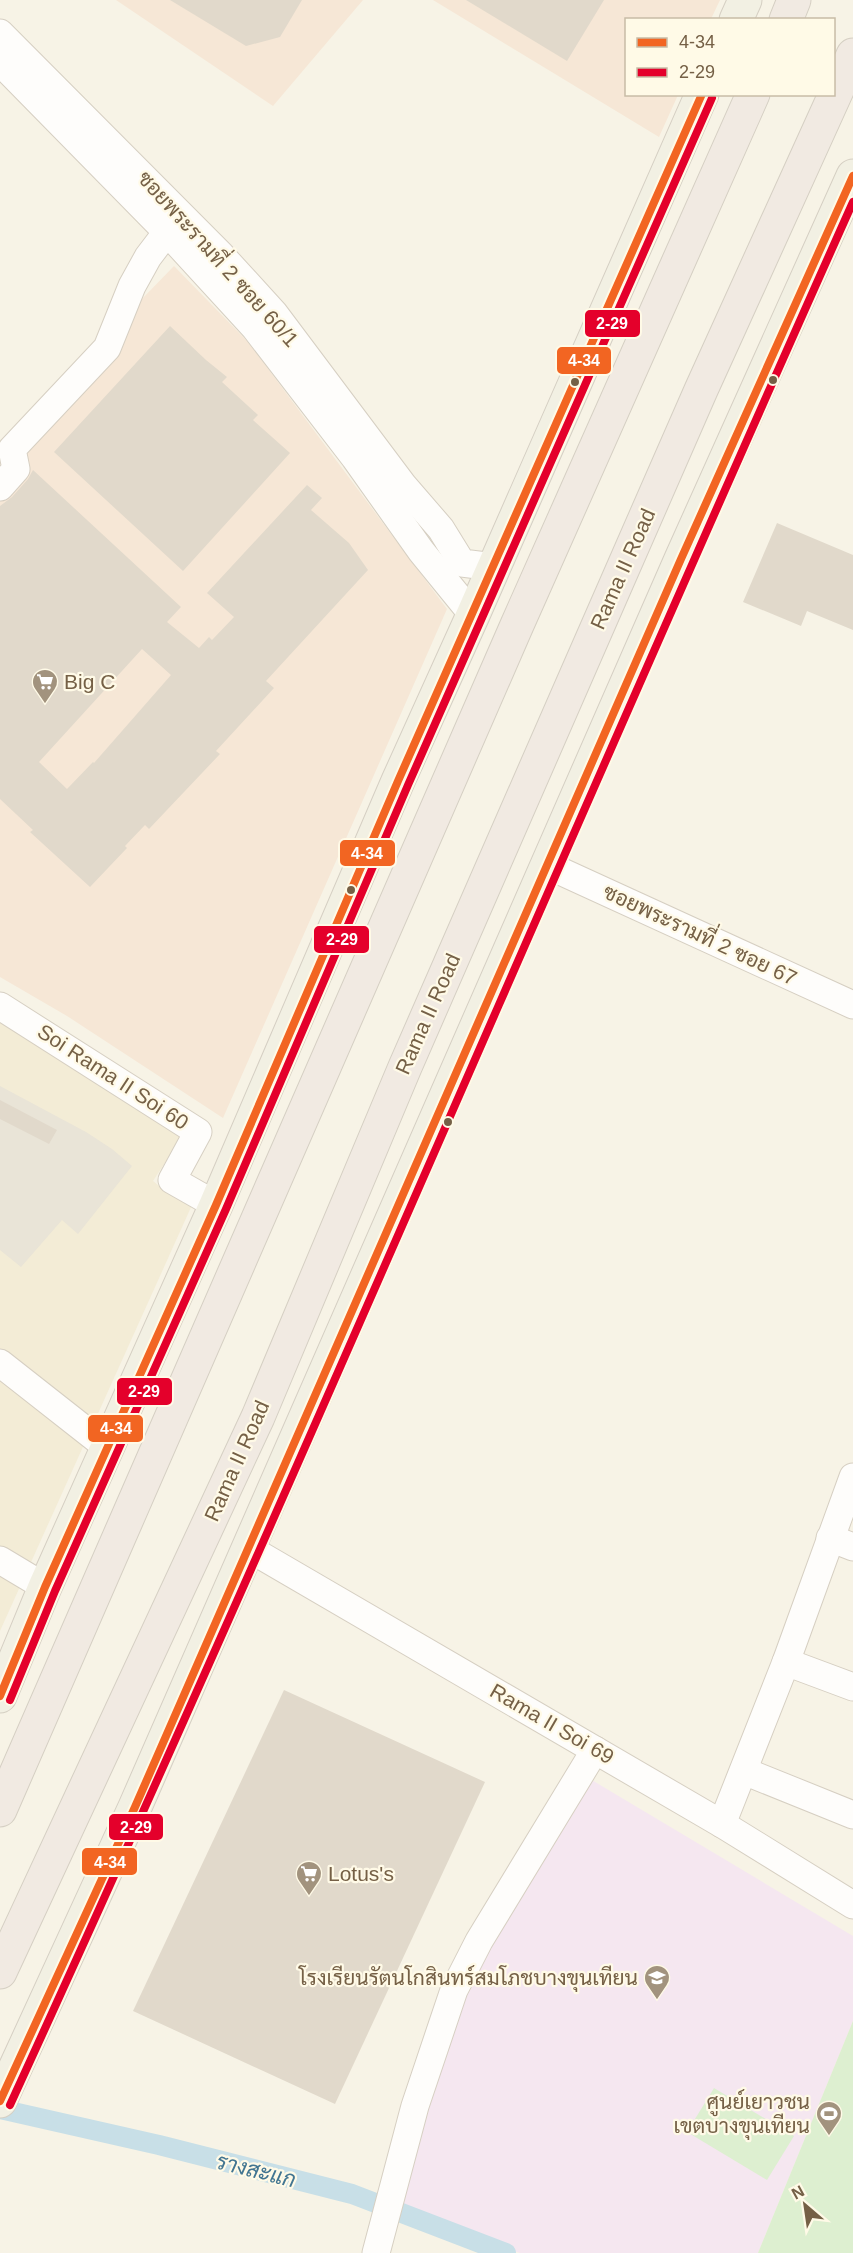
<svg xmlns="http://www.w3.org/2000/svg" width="853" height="2253" font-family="Arial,Sarabun,sans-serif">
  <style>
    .residential { fill: #f3ecd6 }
    .commercial { fill: #f6e7d6 }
    .industrial { fill: #e9e4d7 }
    .education { fill: #f5e7f0 }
    .green { fill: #ddefd0 }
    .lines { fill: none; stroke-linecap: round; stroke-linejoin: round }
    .canal { stroke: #c8dfe7; stroke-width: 20 }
    .building { fill: #e1d9cb; fill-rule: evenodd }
    .minor-casing { stroke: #d6cfc2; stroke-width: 29 }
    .major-casing { stroke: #d5cfc3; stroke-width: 35 }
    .highway-casing { stroke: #d5cfc3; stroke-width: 35 }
    .minor { stroke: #fefdfb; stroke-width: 27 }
    .major { stroke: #f2f0e3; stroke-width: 33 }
    .highway { stroke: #f1eae2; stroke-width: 33 }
    .bus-1-casing { stroke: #fffae7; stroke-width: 12 }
    .bus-2-casing { stroke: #fffae7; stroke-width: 12 }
    .bus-1 { stroke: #f26522; stroke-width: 8 }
    .bus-2 { stroke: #e4002b; stroke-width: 8 }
    .bus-dot { fill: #756046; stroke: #fffae7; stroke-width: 2 }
    .labels { text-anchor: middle; stroke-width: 4.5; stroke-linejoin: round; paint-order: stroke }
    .street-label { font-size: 21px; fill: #756046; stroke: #fffae7 }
    .poi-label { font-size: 21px; fill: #756046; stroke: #fffae7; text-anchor: start }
    .water-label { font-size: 22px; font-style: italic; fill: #427591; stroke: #fffae7 }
    .line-badge { stroke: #fffae7; stroke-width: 2 }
    .badge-label { font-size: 16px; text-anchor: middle; font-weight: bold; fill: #fff }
  </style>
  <rect width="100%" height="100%" fill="#f7f3e6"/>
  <polygon class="residential" points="0,1022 181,1138 153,1181 165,1191 192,1205 0,1631"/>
  <g class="commercial">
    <polygon points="116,0 363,0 273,106"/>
    <polygon points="433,0 720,0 711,19 626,20 626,94 678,95 659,137"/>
    <polygon points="174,266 248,342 447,609 223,1118 67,1016 0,977 0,500 30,466 25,448 140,301"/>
  </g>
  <polygon class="industrial" points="0,1086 86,1132 112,1149 132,1166 78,1234 62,1220 21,1267 0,1250"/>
  <polygon class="education" points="585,1776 853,1936 853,2021 758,2253 520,2253 389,2208 469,1981"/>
  <g class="green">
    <polygon points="853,2021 853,2253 758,2253"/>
    <polygon points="714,2088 794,2136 767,2180 687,2132"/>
  </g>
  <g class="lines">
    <polyline class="canal" points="0,2109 159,2145 352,2194 506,2253"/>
  </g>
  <g class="building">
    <polygon points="170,0 302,0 280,37 246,46"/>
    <polygon points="466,0 604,0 567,61"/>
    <polygon points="170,326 206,360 227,377 222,382 258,415 253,420 290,453 183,571 54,452"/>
    <path d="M33 470 181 607 167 622 199 648 209 637 212 640 234 617 207 593 307 485 322 498 311 510 349 543 368 570 266 681 274 688 216 751 220 754 149 829 145 825 125 846 127 848 90 887 30 832 33 830 0 799V506L12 497 28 479ZM142 649 171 675 94 763 93 762 67 789 39 762Z"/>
    <polygon points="777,523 853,555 853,630 807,611 801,626 743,602"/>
    <polygon points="0,1100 57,1130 49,1144 0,1119"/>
    <polygon points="284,1690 485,1782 335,2104 133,2011"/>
  </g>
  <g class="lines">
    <defs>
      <g id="minor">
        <polyline points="0,33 221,255 274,313 403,485 441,529 462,563 494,567"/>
        <polyline points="0,62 167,232 255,328 355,458 421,551 473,615"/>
        <polyline points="0,487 16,469 12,449 107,348 132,286 148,257 167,232"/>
        <polyline points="547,865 853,1005"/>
        <polyline points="0,1006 198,1132 172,1180 216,1205"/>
        <polyline points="0,1363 108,1448"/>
        <polyline points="830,1538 853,1547"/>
        <polyline points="248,1548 722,1824 853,1905"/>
        <polyline points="0,1560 45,1587"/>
        <polyline points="786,1662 853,1687"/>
        <polyline points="744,1771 853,1815"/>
        <polyline points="722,1824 786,1662 853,1477"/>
        <polyline points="376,2253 415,2106 454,1990 479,1941 595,1750"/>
      </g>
      <g id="major">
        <polyline points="736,20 745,0"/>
        <polyline points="0,1696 45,1587 216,1205 398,781 473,615 702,94"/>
        <polyline points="0,2101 135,1807 681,559 853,176"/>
      </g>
      <g id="highway">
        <polyline points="786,20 794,0"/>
        <polyline points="0,1810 517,625 753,94"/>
        <polyline points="0,1972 258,1417 405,1067 617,582 701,390 853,55"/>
      </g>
    </defs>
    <use href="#minor" class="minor-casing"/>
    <use href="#major" class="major-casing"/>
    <use href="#highway" class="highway-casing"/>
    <use href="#minor" class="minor"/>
    <use href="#major" class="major"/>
    <use href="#highway" class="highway"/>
    <defs>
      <g id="bus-1">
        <polyline points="0,1696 45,1587 216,1205 398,781 702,94"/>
        <polyline points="0,2101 135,1807 681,559 853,176"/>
      </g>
      <g id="bus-2">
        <polyline points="10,1700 55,1591 226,1209 408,785 712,98"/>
        <path d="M10 2105C299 1475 569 835 853 202"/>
      </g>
    </defs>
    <use href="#bus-1" class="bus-1-casing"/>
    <use href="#bus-2" class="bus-2-casing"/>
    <use href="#bus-1" class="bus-1"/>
    <use href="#bus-2" class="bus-2"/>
  </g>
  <defs>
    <symbol id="supermarket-pin" viewBox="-11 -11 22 30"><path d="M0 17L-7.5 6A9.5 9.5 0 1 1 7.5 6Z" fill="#a2937e" stroke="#fffae7"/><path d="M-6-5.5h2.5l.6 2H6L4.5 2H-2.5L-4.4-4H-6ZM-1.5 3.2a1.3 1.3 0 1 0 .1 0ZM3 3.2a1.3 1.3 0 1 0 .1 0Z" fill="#fff"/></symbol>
    <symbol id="school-pin" viewBox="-11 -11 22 30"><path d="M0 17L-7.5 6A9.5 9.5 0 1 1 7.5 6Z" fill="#a2937e" stroke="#fffae7"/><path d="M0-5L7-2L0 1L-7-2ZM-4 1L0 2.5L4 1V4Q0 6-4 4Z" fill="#fff"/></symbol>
    <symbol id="stadium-pin" viewBox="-11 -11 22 30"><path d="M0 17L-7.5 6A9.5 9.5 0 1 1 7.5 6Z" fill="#a2937e" stroke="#fffae7"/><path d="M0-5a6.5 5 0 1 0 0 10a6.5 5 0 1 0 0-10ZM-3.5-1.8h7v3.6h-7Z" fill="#fff"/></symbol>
  </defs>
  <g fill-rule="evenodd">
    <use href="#supermarket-pin" x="30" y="667" width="30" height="40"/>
    <use href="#supermarket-pin" x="294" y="1859" width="30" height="40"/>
    <use href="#school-pin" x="642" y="1963" width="30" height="40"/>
    <use href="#stadium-pin" x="814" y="2099" width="30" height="40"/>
  </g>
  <g class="bus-dot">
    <circle cx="773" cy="380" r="5"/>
    <circle cx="575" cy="382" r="5"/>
    <circle cx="351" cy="890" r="5"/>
    <circle cx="448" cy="1122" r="5"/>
  </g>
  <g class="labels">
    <g class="street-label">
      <text transform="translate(218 259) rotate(48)" y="7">ซอยพระรามที่ 2 ซอย 60/1</text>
      <text transform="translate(623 569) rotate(-66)" y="7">Rama II Road</text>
      <text transform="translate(700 935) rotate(25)" y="7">ซอยพระรามที่ 2 ซอย 67</text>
      <text transform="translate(428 1014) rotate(-66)" y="7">Rama II Road</text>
      <text transform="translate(113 1077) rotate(33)" y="7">Soi Rama II Soi 60</text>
      <text transform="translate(237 1461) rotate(-66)" y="7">Rama II Road</text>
      <text transform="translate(552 1724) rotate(30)" y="7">Rama II Soi 69</text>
    </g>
    <g class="poi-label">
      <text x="64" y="689">Big C</text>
      <text x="328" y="1881">Lotus's</text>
      <text x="638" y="1985" text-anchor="end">โรงเรียนรัตนโกสินทร์สมโภชบางขุนเทียน</text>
      <text x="810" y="2109" text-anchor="end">ศูนย์เยาวชน<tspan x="810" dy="24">เขตบางขุนเทียน</tspan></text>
    </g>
    <g class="water-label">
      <text transform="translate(256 2170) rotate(14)" y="8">รางสะแก</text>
    </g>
  </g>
  <g class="line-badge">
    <rect x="584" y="309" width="57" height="29" rx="6" fill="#e4002b"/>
    <rect x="556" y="346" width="56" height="29" rx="6" fill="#f26522"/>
    <rect x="339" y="839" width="57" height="28" rx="6" fill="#f26522"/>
    <rect x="313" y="925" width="57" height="29" rx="6" fill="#e4002b"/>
    <rect x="116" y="1377" width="57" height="29" rx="6" fill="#e4002b"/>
    <rect x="87" y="1414" width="57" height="29" rx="6" fill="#f26522"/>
    <rect x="108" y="1813" width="56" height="28" rx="6" fill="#e4002b"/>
    <rect x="81" y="1847" width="57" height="29" rx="6" fill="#f26522"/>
  </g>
  <g class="badge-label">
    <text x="612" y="329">2-29</text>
    <text x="584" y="366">4-34</text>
    <text x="367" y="859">4-34</text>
    <text x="342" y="945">2-29</text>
    <text x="144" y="1397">2-29</text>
    <text x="116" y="1434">4-34</text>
    <text x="136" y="1833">2-29</text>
    <text x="110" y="1868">4-34</text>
  </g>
  <rect x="625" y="18" width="210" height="78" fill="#fffae7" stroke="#c8bca7" stroke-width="1.5"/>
  <rect x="637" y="38" width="30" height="9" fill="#f26522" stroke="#c8bca7" stroke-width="1.5"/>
  <text x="679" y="48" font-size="18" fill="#756046">4-34</text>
  <rect x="637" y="68" width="30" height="9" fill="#e4002b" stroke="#c8bca7" stroke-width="1.5"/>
  <text x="679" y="78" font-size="18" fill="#756046">2-29</text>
  <g transform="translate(805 2205) rotate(331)" stroke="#fffae7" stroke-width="4.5" paint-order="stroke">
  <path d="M0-4.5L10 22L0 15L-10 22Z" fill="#756046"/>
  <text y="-9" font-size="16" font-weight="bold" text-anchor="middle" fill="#756046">N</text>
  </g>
</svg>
